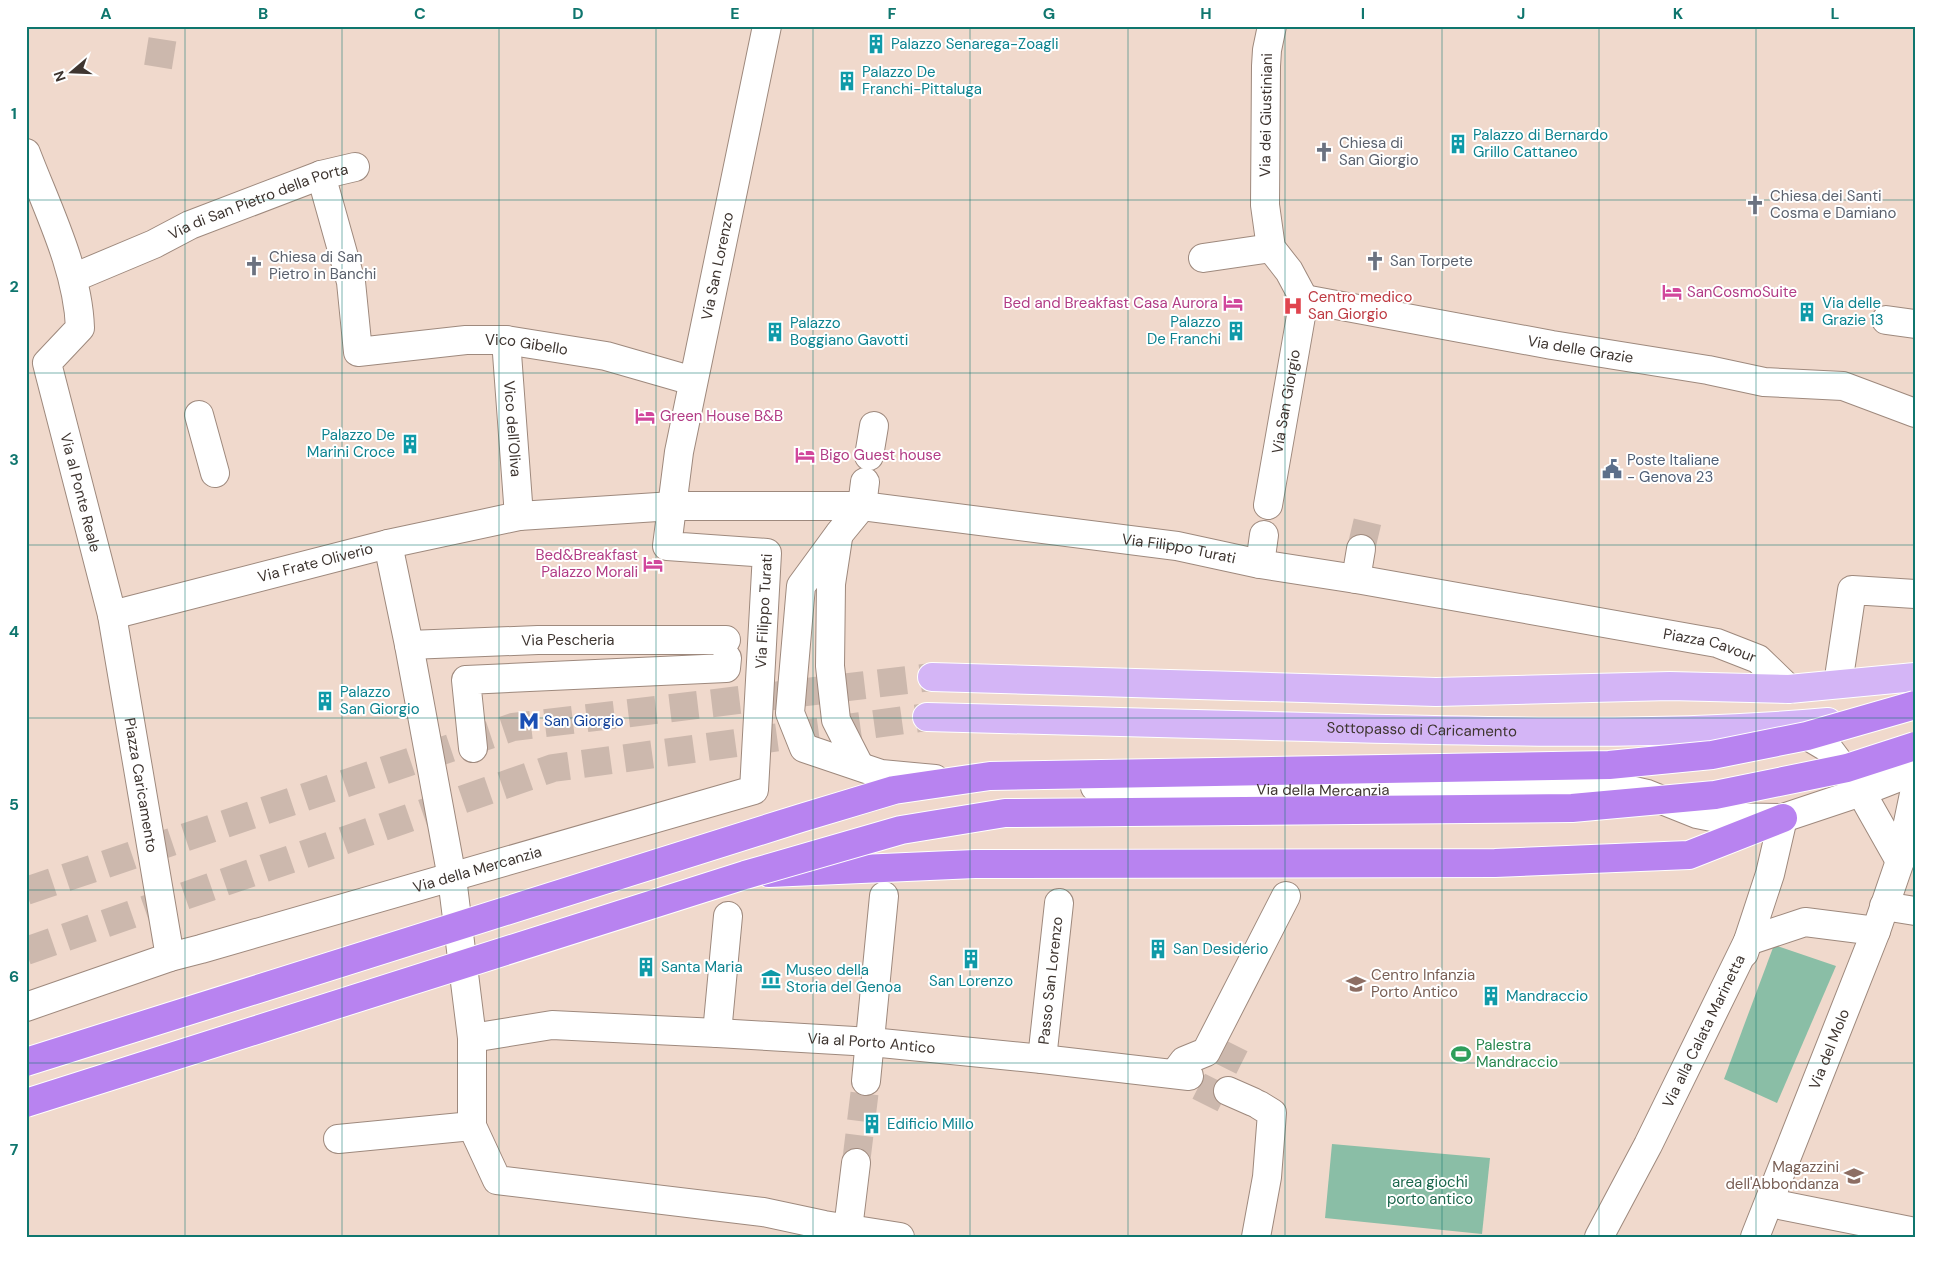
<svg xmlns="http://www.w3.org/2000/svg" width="1941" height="1263" font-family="'DM Sans',sans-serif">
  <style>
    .green { fill: #8abea6 }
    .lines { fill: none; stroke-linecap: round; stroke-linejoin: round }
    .minor-tunnel { stroke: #ccb8ad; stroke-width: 28; stroke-dasharray: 28 14; stroke-linecap: butt }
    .major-tunnel { stroke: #ccb8ad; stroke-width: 28; stroke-dasharray: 28 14; stroke-linecap: butt }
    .minor-casing { stroke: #9e897d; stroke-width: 30 }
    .major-casing { stroke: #fff; stroke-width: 30 }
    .highway-casing { stroke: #fff; stroke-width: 30 }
    .minor { stroke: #fff; stroke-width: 28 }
    .major { stroke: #d4b5f6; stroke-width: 28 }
    .highway { stroke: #b883f0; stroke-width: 28 }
    .highway-bridge-casing { stroke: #fff; stroke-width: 30; stroke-linecap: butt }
    .highway-bridge { stroke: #b883f0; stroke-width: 28 }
    .grid { fill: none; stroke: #0f766e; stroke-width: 1; stroke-opacity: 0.55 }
    .labels { text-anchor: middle; stroke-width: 4; stroke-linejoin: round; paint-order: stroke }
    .culture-label { font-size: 15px; fill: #0d838f; stroke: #fff; text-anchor: start }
    .street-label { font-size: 15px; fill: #3e3530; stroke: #fff }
    .worship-label { font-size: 15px; fill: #5b616d; stroke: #fff; text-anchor: start }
    .hotel-label { font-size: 15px; fill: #b23c85; stroke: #fff; text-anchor: start }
    .health-label { font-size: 15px; fill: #be3a42; stroke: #fff; text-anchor: start }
    .service-label { font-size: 15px; fill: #4e5e75; stroke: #fff; text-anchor: start }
    .transit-label { font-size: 15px; fill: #164399; stroke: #fff; text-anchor: start }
    .education-label { font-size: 15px; fill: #785e54; stroke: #fff; text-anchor: start }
    .leisure-label { font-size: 15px; fill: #27864d; stroke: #fff; text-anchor: start }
    .park-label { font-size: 15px; fill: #1b674c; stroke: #fff }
    .neatline { fill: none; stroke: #0f766e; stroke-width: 2 }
    .grid-label { font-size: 16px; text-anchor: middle; font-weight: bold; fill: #0f766e }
  </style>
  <rect width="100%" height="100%" fill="#f0d9cc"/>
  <g class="green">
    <polygon points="1774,945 1836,966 1777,1103 1724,1079"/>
    <polygon points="1332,1144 1490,1158 1482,1234 1325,1218"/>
  </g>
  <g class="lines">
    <g class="minor-tunnel">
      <polyline points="158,67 163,36"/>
      <polyline points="1361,549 1369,515"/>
      <polyline points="1205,1105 1235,1045"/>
      <polyline points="856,1163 866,1081"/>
    </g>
    <g class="major-tunnel">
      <polyline points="26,891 513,727 932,677"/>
      <polyline points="26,951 553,768 927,717"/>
    </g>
    <defs>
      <g id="minor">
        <polyline points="1272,26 1267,50 1266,66 1265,205 1271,248 1289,271 1304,299"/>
        <path id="s1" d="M26 153C47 208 78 269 80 328L47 363 49 371 112 615 170 957"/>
        <path id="s2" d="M321 175 351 282 358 352 466 340H506L606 356 693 381"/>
        <polyline points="1203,258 1271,248"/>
        <path id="s3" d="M73 278 154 244 190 225 321 175 355 167"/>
        <path id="s4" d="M1304 299 1552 345 1708 370 1764 382 1843 386 1915 413"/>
        <polyline points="1886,320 1915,324"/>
        <path id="s5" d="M506 340 519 516"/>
        <polyline points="199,415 215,473"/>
        <polyline points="869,456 874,426"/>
        <path id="s6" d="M1268 505 1304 299"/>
        <polyline points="862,506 839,534 801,586 790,713 804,748 881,774 935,779"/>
        <polyline points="862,506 865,482"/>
        <polyline points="838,538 831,584 830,666 836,720 859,765"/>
        <polyline points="388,544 409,645 452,878 472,1038 472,1126 497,1180 763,1212 824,1225 900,1237"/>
        <polyline points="1260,564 1264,535"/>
        <polyline points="1356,579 1361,549"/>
        <path id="s7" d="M112 615 388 544 519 516 673 506H862L1177 546 1260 564 1356 579 1717 643 1758 659 1789 689"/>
        <path id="s8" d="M409 645 538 640H726"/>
        <polyline points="1838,684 1852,590 1915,594"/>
        <polyline points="1791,728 1801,732 1828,748 1861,792 1900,861"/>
        <polyline points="473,748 466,680 726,668 727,658"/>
        <path id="s9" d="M1095 787 1360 791 1585 780 1647 794 1697 814 1712 817 1783 818 1861 792 1915 771"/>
        <polyline points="1884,906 1915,911"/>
        <polyline points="1744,953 1770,874 1783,818"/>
        <path id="s10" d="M26 1007 170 957 201 949 754 790 767 553 667 546 679 452 767 26"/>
        <polyline points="717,1033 728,916"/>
        <path id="s11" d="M472 1038 552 1025 717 1033 871 1042 1042 1059 1189 1076"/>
        <path id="s12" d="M1042 1059 1059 903"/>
        <polyline points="1175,1073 1184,1061 1206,1052 1286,896"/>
        <polyline points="866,1081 884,896"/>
        <polyline points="1228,1091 1253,1102"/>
        <polyline points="338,1139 472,1126"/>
        <polyline points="1770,1203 1915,1232"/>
        <polyline points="848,1229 856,1163"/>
        <polyline points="1256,1237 1267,1177 1272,1113 1259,1105"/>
        <path id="s13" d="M1599 1237 1648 1145 1748 941 1805 922 1876 931"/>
        <path id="s14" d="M1755 1237 1876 931 1900 861 1915 789"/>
      </g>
      <g id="major">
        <polyline points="932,677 1436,692 1670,686 1789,689 1915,677"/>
        <path id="s15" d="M927 717C1068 721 1208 725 1348 728 1508 732 1668 736 1828 722"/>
      </g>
      <polyline id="highway" points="769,873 975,864 1495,863 1689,855 1783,818"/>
    </defs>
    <use href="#minor" class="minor-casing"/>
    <use href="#major" class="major-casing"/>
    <use href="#highway" class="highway-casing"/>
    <use href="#minor" class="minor"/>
    <use href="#major" class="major"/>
    <use href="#highway" class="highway"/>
    <defs>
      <g id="highway-bridge">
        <polyline points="26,1062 801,818 894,790 990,776 1609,765 1712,755 1807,736 1915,705"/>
        <polyline points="26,1103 745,875 901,830 1005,813 1572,808 1715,795 1847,768 1915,746"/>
      </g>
    </defs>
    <use href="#highway-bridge" class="highway-bridge-casing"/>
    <use href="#highway-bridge" class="highway-bridge"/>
  </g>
  <path class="grid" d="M185 26V1237M342 26V1237M499 26V1237M656 26V1237M813 26V1237M970 26V1237M1128 26V1237M1285 26V1237M1442 26V1237M1599 26V1237M1756 26V1237M26 200H1915M26 373H1915M26 545H1915M26 718H1915M26 890H1915M26 1063H1915"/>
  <defs>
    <symbol id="building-bare" viewBox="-9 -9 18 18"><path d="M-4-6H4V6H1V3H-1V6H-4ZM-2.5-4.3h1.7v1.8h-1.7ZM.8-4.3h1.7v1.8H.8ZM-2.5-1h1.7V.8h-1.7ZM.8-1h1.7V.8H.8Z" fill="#0f9aa8" stroke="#fff" stroke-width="2.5" paint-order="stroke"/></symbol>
    <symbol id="church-bare" viewBox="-9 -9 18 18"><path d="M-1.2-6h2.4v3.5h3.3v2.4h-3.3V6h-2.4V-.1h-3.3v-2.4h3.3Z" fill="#6b7280" stroke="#fff" stroke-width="2.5" paint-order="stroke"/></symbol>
    <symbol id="hotel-bare" viewBox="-9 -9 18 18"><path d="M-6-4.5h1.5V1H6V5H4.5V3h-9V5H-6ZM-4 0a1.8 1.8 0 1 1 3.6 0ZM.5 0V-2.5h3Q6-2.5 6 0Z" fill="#d1479c" stroke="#fff" stroke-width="2.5" paint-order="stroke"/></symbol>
    <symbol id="hospital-bare" viewBox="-9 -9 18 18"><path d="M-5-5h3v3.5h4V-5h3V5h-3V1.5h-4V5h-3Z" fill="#e0444e" stroke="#fff" stroke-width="2.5" paint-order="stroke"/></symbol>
    <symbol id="civic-bare" viewBox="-9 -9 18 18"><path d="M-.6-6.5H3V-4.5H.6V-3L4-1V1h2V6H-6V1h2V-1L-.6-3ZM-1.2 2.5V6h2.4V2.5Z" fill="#5c6f8a" stroke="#fff" stroke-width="2.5" paint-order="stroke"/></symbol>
    <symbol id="metro-bare" viewBox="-9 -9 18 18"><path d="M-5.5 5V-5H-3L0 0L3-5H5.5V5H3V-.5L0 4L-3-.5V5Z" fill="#1a4fb4" stroke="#fff" stroke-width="2.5" paint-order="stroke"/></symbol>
    <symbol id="museum-bare" viewBox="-9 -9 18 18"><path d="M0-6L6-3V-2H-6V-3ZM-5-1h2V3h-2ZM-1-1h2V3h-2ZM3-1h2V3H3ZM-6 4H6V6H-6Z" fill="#0f9aa8" stroke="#fff" stroke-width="2.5" paint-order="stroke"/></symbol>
    <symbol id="school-bare" viewBox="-9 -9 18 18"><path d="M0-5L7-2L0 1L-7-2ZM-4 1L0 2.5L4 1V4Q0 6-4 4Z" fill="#8d6e63" stroke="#fff" stroke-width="2.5" paint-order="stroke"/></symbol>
    <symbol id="stadium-bare" viewBox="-9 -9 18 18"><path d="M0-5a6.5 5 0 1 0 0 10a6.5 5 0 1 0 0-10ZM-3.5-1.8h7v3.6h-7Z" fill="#2e9e5b" stroke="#fff" stroke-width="2.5" paint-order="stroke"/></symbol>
    <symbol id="university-bare" viewBox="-9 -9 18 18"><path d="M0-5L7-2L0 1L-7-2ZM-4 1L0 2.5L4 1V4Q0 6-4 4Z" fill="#8d6e63" stroke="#fff" stroke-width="2.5" paint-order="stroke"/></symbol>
  </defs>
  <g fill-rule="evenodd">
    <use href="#building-bare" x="862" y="30" width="28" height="28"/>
    <use href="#building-bare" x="833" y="67" width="28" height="28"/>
    <use href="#building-bare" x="1444" y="130" width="28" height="28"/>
    <use href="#church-bare" x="1310" y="138" width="28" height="28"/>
    <use href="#church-bare" x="1741" y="191" width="28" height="28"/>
    <use href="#church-bare" x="1361" y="247" width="28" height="28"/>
    <use href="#church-bare" x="240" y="252" width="28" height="28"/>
    <use href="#hotel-bare" x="1658" y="278" width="28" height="28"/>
    <use href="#hotel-bare" x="1219" y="289" width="28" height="28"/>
    <use href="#hospital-bare" x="1279" y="292" width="28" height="28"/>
    <use href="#building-bare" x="1793" y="298" width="28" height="28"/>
    <use href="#building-bare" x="1222" y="317" width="28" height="28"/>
    <use href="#building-bare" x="761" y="318" width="28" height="28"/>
    <use href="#hotel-bare" x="631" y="402" width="28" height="28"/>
    <use href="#building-bare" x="396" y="430" width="28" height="28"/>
    <use href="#hotel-bare" x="791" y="441" width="28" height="28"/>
    <use href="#civic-bare" x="1598" y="455" width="28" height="28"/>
    <use href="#hotel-bare" x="639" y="550" width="28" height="28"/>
    <use href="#building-bare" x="311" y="687" width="28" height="28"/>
    <use href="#metro-bare" x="515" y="707" width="28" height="28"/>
    <use href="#building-bare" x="1144" y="935" width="28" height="28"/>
    <use href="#building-bare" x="957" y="945" width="28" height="28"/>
    <use href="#building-bare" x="632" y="953" width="28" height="28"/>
    <use href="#museum-bare" x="757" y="965" width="28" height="28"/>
    <use href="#school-bare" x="1342" y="970" width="28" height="28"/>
    <use href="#building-bare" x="1477" y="982" width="28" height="28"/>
    <use href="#stadium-bare" x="1447" y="1040" width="28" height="28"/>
    <use href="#building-bare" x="858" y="1110" width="28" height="28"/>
    <use href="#university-bare" x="1840" y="1162" width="28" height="28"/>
  </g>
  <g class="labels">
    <g class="culture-label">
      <text x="891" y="49">Palazzo Senarega-Zoagli</text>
      <text x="862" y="77">Palazzo De<tspan x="862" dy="17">Franchi-Pittaluga</tspan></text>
      <text x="1473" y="140">Palazzo di Bernardo<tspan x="1473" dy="17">Grillo Cattaneo</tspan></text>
      <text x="1822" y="308">Via delle<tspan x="1822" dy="17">Grazie 13</tspan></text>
      <text x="1221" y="327" text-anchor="end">Palazzo<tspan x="1221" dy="17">De Franchi</tspan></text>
      <text x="790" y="328">Palazzo<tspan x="790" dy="17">Boggiano Gavotti</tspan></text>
      <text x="395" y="440" text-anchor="end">Palazzo De<tspan x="395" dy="17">Marini Croce</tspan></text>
      <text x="340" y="697">Palazzo<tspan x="340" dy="17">San Giorgio</tspan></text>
      <text x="1173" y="954">San Desiderio</text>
      <text x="661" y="972">Santa Maria</text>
      <text x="786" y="975">Museo della<tspan x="786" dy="17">Storia del Genoa</tspan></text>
      <text x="971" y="986" text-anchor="middle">San Lorenzo</text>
      <text x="1506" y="1001">Mandraccio</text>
      <text x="887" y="1129">Edificio Millo</text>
    </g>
    <g class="street-label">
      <text transform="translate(1266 115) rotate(-89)" y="5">Via dei Giustiniani</text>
      <text dy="5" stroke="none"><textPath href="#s3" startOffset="201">Via di San Pietro della Porta</textPath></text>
      <text dy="5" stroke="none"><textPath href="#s10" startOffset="1382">Via San Lorenzo</textPath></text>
      <text dy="5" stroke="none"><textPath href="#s2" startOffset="351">Vico Gibello</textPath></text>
      <text dy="5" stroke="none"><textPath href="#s4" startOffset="281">Via delle Grazie</textPath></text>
      <text dy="5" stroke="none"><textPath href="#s6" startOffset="105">Via San Giorgio</textPath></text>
      <text dy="5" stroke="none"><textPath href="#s5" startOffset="89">Vico dell'Oliva</textPath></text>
      <text dy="5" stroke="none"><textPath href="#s1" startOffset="366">Via al Ponte Reale</textPath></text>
      <text dy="5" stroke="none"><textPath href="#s7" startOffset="1082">Via Filippo Turati</textPath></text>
      <text dy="5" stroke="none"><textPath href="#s7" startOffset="210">Via Frate Oliverio</textPath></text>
      <text dy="5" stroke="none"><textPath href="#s10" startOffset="939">Via Filippo Turati</textPath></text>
      <text dy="5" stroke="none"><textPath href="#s8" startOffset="159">Via Pescheria</textPath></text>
      <text dy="5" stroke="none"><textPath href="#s7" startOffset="1622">Piazza Cavour</textPath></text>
      <text dy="5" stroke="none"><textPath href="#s15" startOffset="495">Sottopasso di Caricamento</textPath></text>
      <text dy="5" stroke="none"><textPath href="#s1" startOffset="665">Piazza Caricamento</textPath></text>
      <text dy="5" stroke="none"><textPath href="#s9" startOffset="228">Via della Mercanzia</textPath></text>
      <text dy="5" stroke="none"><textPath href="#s10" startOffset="472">Via della Mercanzia</textPath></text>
      <text dy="5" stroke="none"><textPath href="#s12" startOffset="79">Passo San Lorenzo</textPath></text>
      <text dy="5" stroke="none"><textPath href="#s13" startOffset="231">Via alla Calata Marinetta</textPath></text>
      <text dy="5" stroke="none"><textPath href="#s11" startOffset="401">Via al Porto Antico</textPath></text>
      <text dy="5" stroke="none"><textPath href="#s14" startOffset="202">Via del Molo</textPath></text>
    </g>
    <g class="worship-label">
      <text x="1339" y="148">Chiesa di<tspan x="1339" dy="17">San Giorgio</tspan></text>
      <text x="1770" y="201">Chiesa dei Santi<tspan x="1770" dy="17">Cosma e Damiano</tspan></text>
      <text x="269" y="262">Chiesa di San<tspan x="269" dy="17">Pietro in Banchi</tspan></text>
      <text x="1390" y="266">San Torpete</text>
    </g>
    <g class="hotel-label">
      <text x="1687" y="297">SanCosmoSuite</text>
      <text x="1218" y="308" text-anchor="end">Bed and Breakfast Casa Aurora</text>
      <text x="660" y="421">Green House B&amp;B</text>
      <text x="820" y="460">Bigo Guest house</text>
      <text x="638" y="560" text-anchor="end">Bed&amp;Breakfast<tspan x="638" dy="17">Palazzo Morali</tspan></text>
    </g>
    <g class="health-label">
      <text x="1308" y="302">Centro medico<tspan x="1308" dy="17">San Giorgio</tspan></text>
    </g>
    <g class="service-label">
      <text x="1627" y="465">Poste Italiane<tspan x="1627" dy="17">- Genova 23</tspan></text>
    </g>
    <g class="transit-label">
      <text x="544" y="726">San Giorgio</text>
    </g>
    <g class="education-label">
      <text x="1371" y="980">Centro Infanzia<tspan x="1371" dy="17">Porto Antico</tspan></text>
      <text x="1839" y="1172" text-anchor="end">Magazzini<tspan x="1839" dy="17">dell'Abbondanza</tspan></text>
    </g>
    <g class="leisure-label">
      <text x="1476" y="1050">Palestra<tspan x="1476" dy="17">Mandraccio</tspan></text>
    </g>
    <g class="park-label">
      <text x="1430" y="1187">area giochi<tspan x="1430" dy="17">porto antico</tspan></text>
    </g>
  </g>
  <rect width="1941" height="1263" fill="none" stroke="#ffffff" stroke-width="55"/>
  <g transform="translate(72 72) rotate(251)" stroke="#ffffff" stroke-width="4" paint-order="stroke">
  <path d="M0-4L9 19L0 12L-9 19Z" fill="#3e3530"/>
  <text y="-8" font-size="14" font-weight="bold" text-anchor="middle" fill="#3e3530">N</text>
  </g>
  <rect x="28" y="28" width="1886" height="1208" class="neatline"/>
  <g class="grid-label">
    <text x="106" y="19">A</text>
    <text x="263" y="19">B</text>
    <text x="420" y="19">C</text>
    <text x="578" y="19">D</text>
    <text x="735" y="19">E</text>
    <text x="892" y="19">F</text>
    <text x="1049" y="19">G</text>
    <text x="1206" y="19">H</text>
    <text x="1363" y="19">I</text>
    <text x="1521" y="19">J</text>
    <text x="1678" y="19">K</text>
    <text x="1835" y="19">L</text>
    <text x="14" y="119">1</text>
    <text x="14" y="292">2</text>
    <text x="14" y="465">3</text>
    <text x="14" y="637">4</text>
    <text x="14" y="810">5</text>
    <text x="14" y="982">6</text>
    <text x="14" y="1155">7</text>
  </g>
</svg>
